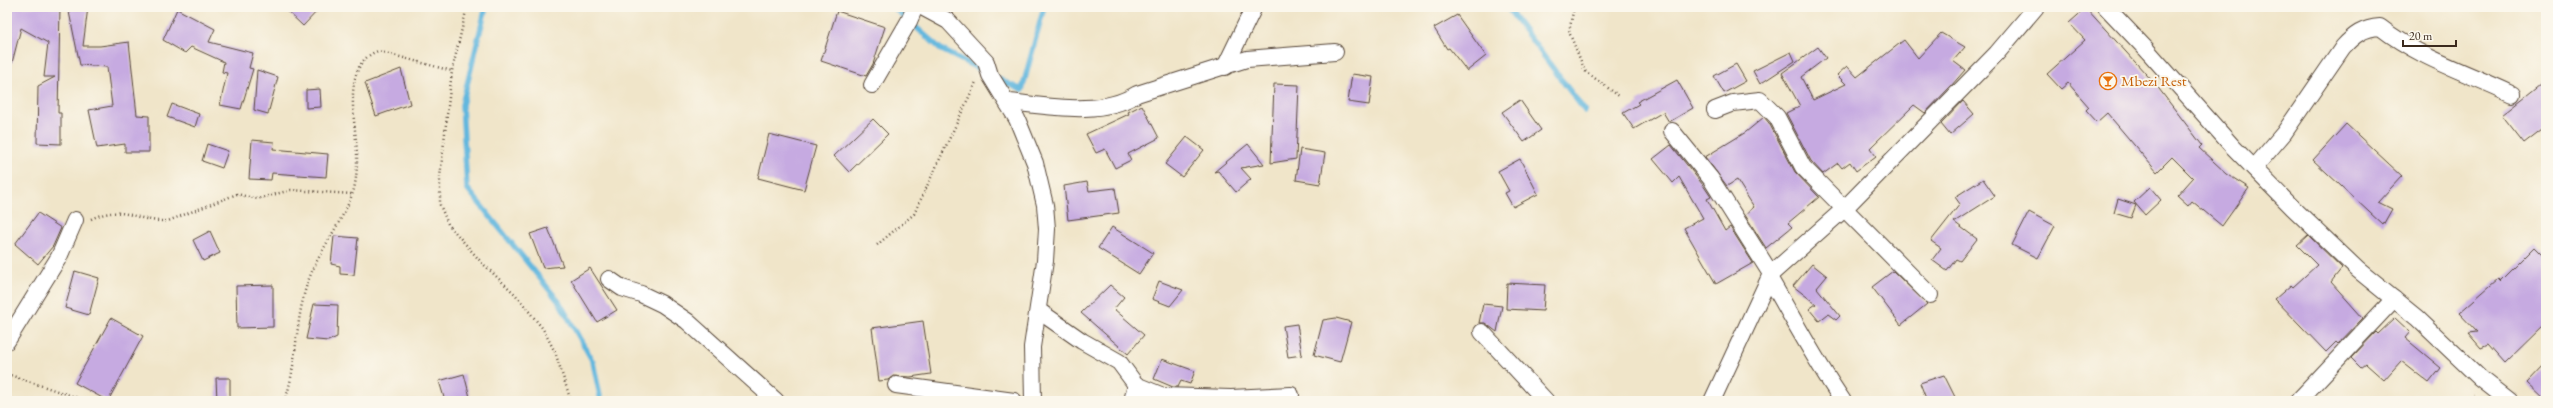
<svg xmlns="http://www.w3.org/2000/svg" width="2553" height="408" font-family="'EB Garamond',serif">
  <style>
    .lines { fill: none; stroke-linecap: round; stroke-linejoin: round }
    .stream { stroke: #62b7de; stroke-width: 5.5 }
    .building { fill: #c6aae1 }
    .street-casing { stroke: #564638; stroke-width: 18 }
    .path { stroke: #564638; stroke-width: 2.5; stroke-dasharray: 1 3; stroke-linecap: butt }
    .street { stroke: #fff; stroke-width: 16 }
    .labels { text-anchor: middle; stroke-width: 3.5; stroke-linejoin: round; paint-order: stroke }
    .food-label { font-size: 15px; fill: #c56008; stroke: #fbf7ec; text-anchor: start }
  </style>
  <rect width="100%" height="100%" fill="#fbf7ec"/>
  <filter id="ink" filterUnits="userSpaceOnUse"><feTurbulence type="fractalNoise" baseFrequency=".025" numOctaves="2"/><feDisplacementMap in="SourceGraphic" scale="8" xChannelSelector="R" yChannelSelector="G"/><feConvolveMatrix kernelMatrix="1 2 1 2 8 2 1 2 1" color-interpolation-filters="sRGB"/></filter>
  <filter id="wash" filterUnits="userSpaceOnUse"><feTurbulence type="fractalNoise" baseFrequency=".012" numOctaves="4" result="noise"/><feDisplacementMap in="SourceGraphic" scale="16" xChannelSelector="R" yChannelSelector="G"/><feGaussianBlur stdDeviation="0.9" result="paint"/><feColorMatrix in="noise" values="0 0 0 0 0 0 0 0 0 0 0 0 0 0 0 0 0 1.4 0 .05"/><feComposite in="paint" operator="in"/></filter>
  <g filter="url(#wash)">
    <rect width="100%" height="100%" fill="#f0e5c9"/>
    <g class="lines">
      <g class="stream">
        <polyline points="486,7 462,105 467,188 560,303 593,362 601,401"/>
        <polyline points="893,7 942,50 987,73"/>
        <polyline points="1507,7 1585,111"/>
        <polyline points="996,78 1022,90 1044,7"/>
      </g>
    </g>
    <g id="blocks">
      <g class="building">
        <polygon points="7,7 60,7 58,113 61,113 61,144 37,143 38,86 55,77 44,77 48,43 21,28 12,63 7,62"/>
        <polygon points="68,7 88,7 83,46 100,46 129,42 137,115 149,116 149,152 125,152 125,144 97,148 89,110 112,106 107,67 80,65"/>
        <polygon points="283,7 321,7 303,26"/>
        <polygon points="2086,8 2156,85 2202,145 2199,148 2227,174 2249,188 2222,226 2192,201 2188,206 2177,196 2193,178 2172,157 2157,172 2107,113 2097,122 2086,110 2089,107 2068,83 2061,89 2047,74 2085,40 2069,23"/>
        <polygon points="177,9 215,29 209,42 253,53 249,68 253,69 241,109 220,105 227,73 222,72 224,62 191,47 185,53 163,40"/>
        <polygon points="837,11 885,27 873,64 866,76 821,61"/>
        <polygon points="1457,15 1486,56 1467,71 1449,48 1447,49 1434,28"/>
        <polygon points="1941,33 1965,47 1953,61 1965,70 1951,86 1925,113 1914,105 1870,148 1876,156 1856,171 1850,162 1842,168 1838,163 1823,174 1811,161 1786,113 1800,106 1782,73 1818,47 1826,58 1801,77 1813,100 1846,84 1837,75 1847,66 1857,77 1904,40 1918,58"/>
        <polygon points="1791,52 1795,61 1760,84 1753,71"/>
        <polygon points="1736,64 1746,81 1724,93 1714,76"/>
        <polygon points="401,69 410,104 376,116 365,83"/>
        <polygon points="257,70 278,77 268,114 254,110"/>
        <polygon points="1352,74 1373,77 1369,105 1348,102"/>
        <polygon points="1677,80 1693,108 1669,122 1663,112 1634,129 1623,113 1639,104 1637,102"/>
        <polygon points="2546,80 2546,126 2524,143 2502,115"/>
        <polygon points="1274,84 1299,85 1296,159 1271,163"/>
        <polygon points="320,89 321,107 306,108 306,90"/>
        <polygon points="1520,100 1541,130 1524,142 1502,112"/>
        <polygon points="1963,101 1974,114 1950,135 1941,124"/>
        <polygon points="172,104 199,114 195,127 167,117"/>
        <polygon points="1142,105 1159,138 1128,154 1131,160 1115,168 1105,149 1096,153 1086,134 1129,114 1128,112"/>
        <polygon points="1764,117 1769,123 1795,172 1819,197 1788,223 1792,227 1766,248 1745,215 1754,207 1737,180 1727,186 1705,157 1746,132"/>
        <polygon points="873,119 888,134 849,172 834,156"/>
        <polygon points="2346,124 2402,176 2378,202 2392,209 2383,225 2313,160"/>
        <polygon points="769,134 816,146 804,190 758,178"/>
        <polygon points="1187,137 1204,150 1182,177 1165,164"/>
        <polygon points="252,140 274,142 273,149 328,154 326,177 272,173 271,180 249,179"/>
        <polygon points="207,144 228,151 222,168 202,161"/>
        <polygon points="1248,144 1264,164 1241,168 1251,179 1236,192 1218,171 1214,172"/>
        <polygon points="1671,145 1703,185 1711,197 1707,199 1725,231 1730,227 1753,263 1716,284 1684,228 1703,218 1679,177 1673,183 1653,159"/>
        <polygon points="1300,149 1325,153 1320,184 1296,180"/>
        <polygon points="1520,159 1538,194 1513,207 1505,193 1509,191 1498,171"/>
        <polygon points="1983,179 1995,196 1954,222 1977,239 1960,261 1956,259 1947,271 1932,260 1941,248 1931,241 1960,204 1955,197"/>
        <polygon points="1087,182 1089,191 1115,188 1119,213 1068,220 1064,186"/>
        <polygon points="2150,187 2161,200 2145,215 2134,202"/>
        <polygon points="2118,199 2136,205 2131,218 2114,213"/>
        <polygon points="2029,212 2055,226 2038,258 2012,245"/>
        <polygon points="38,213 61,228 53,246 38,264 15,244"/>
        <polygon points="1112,227 1153,253 1139,274 1098,248"/>
        <polygon points="548,228 563,266 543,268 530,234"/>
        <polygon points="210,231 220,253 203,261 193,240"/>
        <polygon points="2308,235 2342,268 2331,282 2363,318 2338,344 2336,342 2326,352 2275,299 2291,285 2293,287 2317,265 2297,245"/>
        <polygon points="334,236 358,238 354,275 340,274 340,266 331,264"/>
        <polygon points="2534,247 2546,259 2546,322 2504,363 2488,345 2481,348 2468,333 2477,332 2459,313 2498,279 2500,281"/>
        <polygon points="1812,264 1827,276 1817,288 1840,316 1836,320 1828,314 1819,321 1809,309 1816,304 1793,286"/>
        <polygon points="590,268 617,310 597,322 571,280"/>
        <polygon points="75,271 99,278 89,315 65,308"/>
        <polygon points="1893,271 1927,304 1901,325 1872,287"/>
        <polygon points="1159,281 1183,290 1170,306 1152,299"/>
        <polygon points="1507,283 1545,285 1543,311 1506,309"/>
        <polygon points="273,285 273,327 237,328 236,286"/>
        <polygon points="1110,285 1124,297 1114,309 1144,335 1128,354 1081,313"/>
        <polygon points="314,304 338,305 337,337 328,341 306,339"/>
        <polygon points="1483,304 1502,306 1497,332 1485,323 1479,323"/>
        <polygon points="111,318 143,336 108,401 75,383"/>
        <polygon points="1336,318 1351,322 1340,362 1314,355 1323,320"/>
        <polygon points="2395,318 2410,332 2405,338 2441,368 2429,383 2401,361 2384,380 2366,364 2361,368 2351,358 2376,332 2378,334"/>
        <polygon points="923,321 931,374 910,377 893,376 888,380 879,381 872,328"/>
        <polygon points="1297,324 1302,355 1288,357 1283,326"/>
        <polygon points="1162,359 1195,371 1190,384 1181,381 1178,387 1173,387 1154,379"/>
        <polygon points="2546,363 2546,401 2527,383"/>
        <polygon points="464,374 471,401 445,401 439,381"/>
        <polygon points="1944,375 1957,401 1927,401 1920,383"/>
        <polygon points="216,378 230,378 230,401 217,401"/>
      </g>
    </g>
  </g>
  <g filter="url(#ink)">
    <use href="#blocks" fill-opacity="0" stroke="#564638" stroke-width="1"/>
    <g class="lines">
      <defs>
        <g id="street">
          <polyline points="922,7 948,21 986,62 990,75 1017,119 1035,163 1045,205 1047,229 1045,261 1032,347 1033,401"/>
          <polyline points="2106,7 2146,49 2233,147 2292,207 2358,270 2417,318 2481,379 2509,401"/>
          <polyline points="1225,67 1254,7"/>
          <polyline points="872,85 909,21 915,7"/>
          <path d="M1009 102C1049 106 1101 117 1137 94L1247 59 1335 52"/>
          <polyline points="1715,110 1733,103 1760,100 1777,117 1803,167 1930,295"/>
          <polyline points="1672,131 1711,179 1771,274"/>
          <path d="M2254 168 2284 133 2343 47C2354 35 2363 28 2380 27 2421 59 2466 72 2512 94"/>
          <polyline points="609,279 622,288 641,294 662,304 687,321 776,401"/>
          <path d="M1770 279C1794 320 1816 362 1843 401"/>
          <polyline points="1039,311 1082,341 1119,362 1136,385 1132,401"/>
          <polyline points="1482,332 1546,401"/>
          <polyline points="7,341 59,257 75,220"/>
          <polyline points="896,385 1014,401"/>
          <polyline points="1136,385 1163,396 1231,398 1291,395"/>
          <polyline points="1712,401 1771,274 1843,210 1997,53 2036,7"/>
          <polyline points="2298,401 2394,299"/>
        </g>
      </defs>
      <use href="#street" class="street-casing"/>
      <g class="path">
        <polyline points="467,7 452,71 440,177 440,205 448,224 482,263 515,294 543,329 555,352 571,401"/>
        <polyline points="1574,7 1569,32 1585,71 1619,96"/>
        <path d="M91 219C124 203 137 223 168 221L237 194 257 199 291 190 352 194"/>
        <polyline points="877,245 914,214 976,82"/>
        <polyline points="7,374 87,401"/>
        <path d="M285 401C296 368 295 333 303 299 311 260 338 231 352 195 356 185 357 170 357 159 358 128 338 65 378 51L452 71"/>
        <polyline points="2470,401 2474,394"/>
      </g>
      <use href="#street" class="street"/>
    </g>
  </g>
  <defs>
    <symbol id="bar-ring" viewBox="-11 -11 22 22"><circle r="9.5" fill="#fbf7ec" stroke="#e8710a" stroke-width="1.5"/><path d="M-6-5H6L.8 .8V4.5H3.5V6h-7V4.5H-.8V.8Z" fill="#e8710a"/></symbol>
  </defs>
  <g fill-rule="evenodd">
    <use href="#bar-ring" x="2098" y="71" width="20" height="20"/>
  </g>
  <g class="labels">
    <g class="food-label">
      <text x="2121" y="86">Mbezi Rest</text>
    </g>
  </g>
  <rect width="2553" height="408" fill="none" stroke="#fbf7ec" stroke-width="24"/>
  <path d="M2403 40v6h53v-6" fill="none" stroke="#3b2a1e" stroke-width="2"/>
  <text x="2409" y="40" font-size="12" fill="#3b2a1e" stroke="#fbf7ec" stroke-width="3" paint-order="stroke">20 m</text>
</svg>
